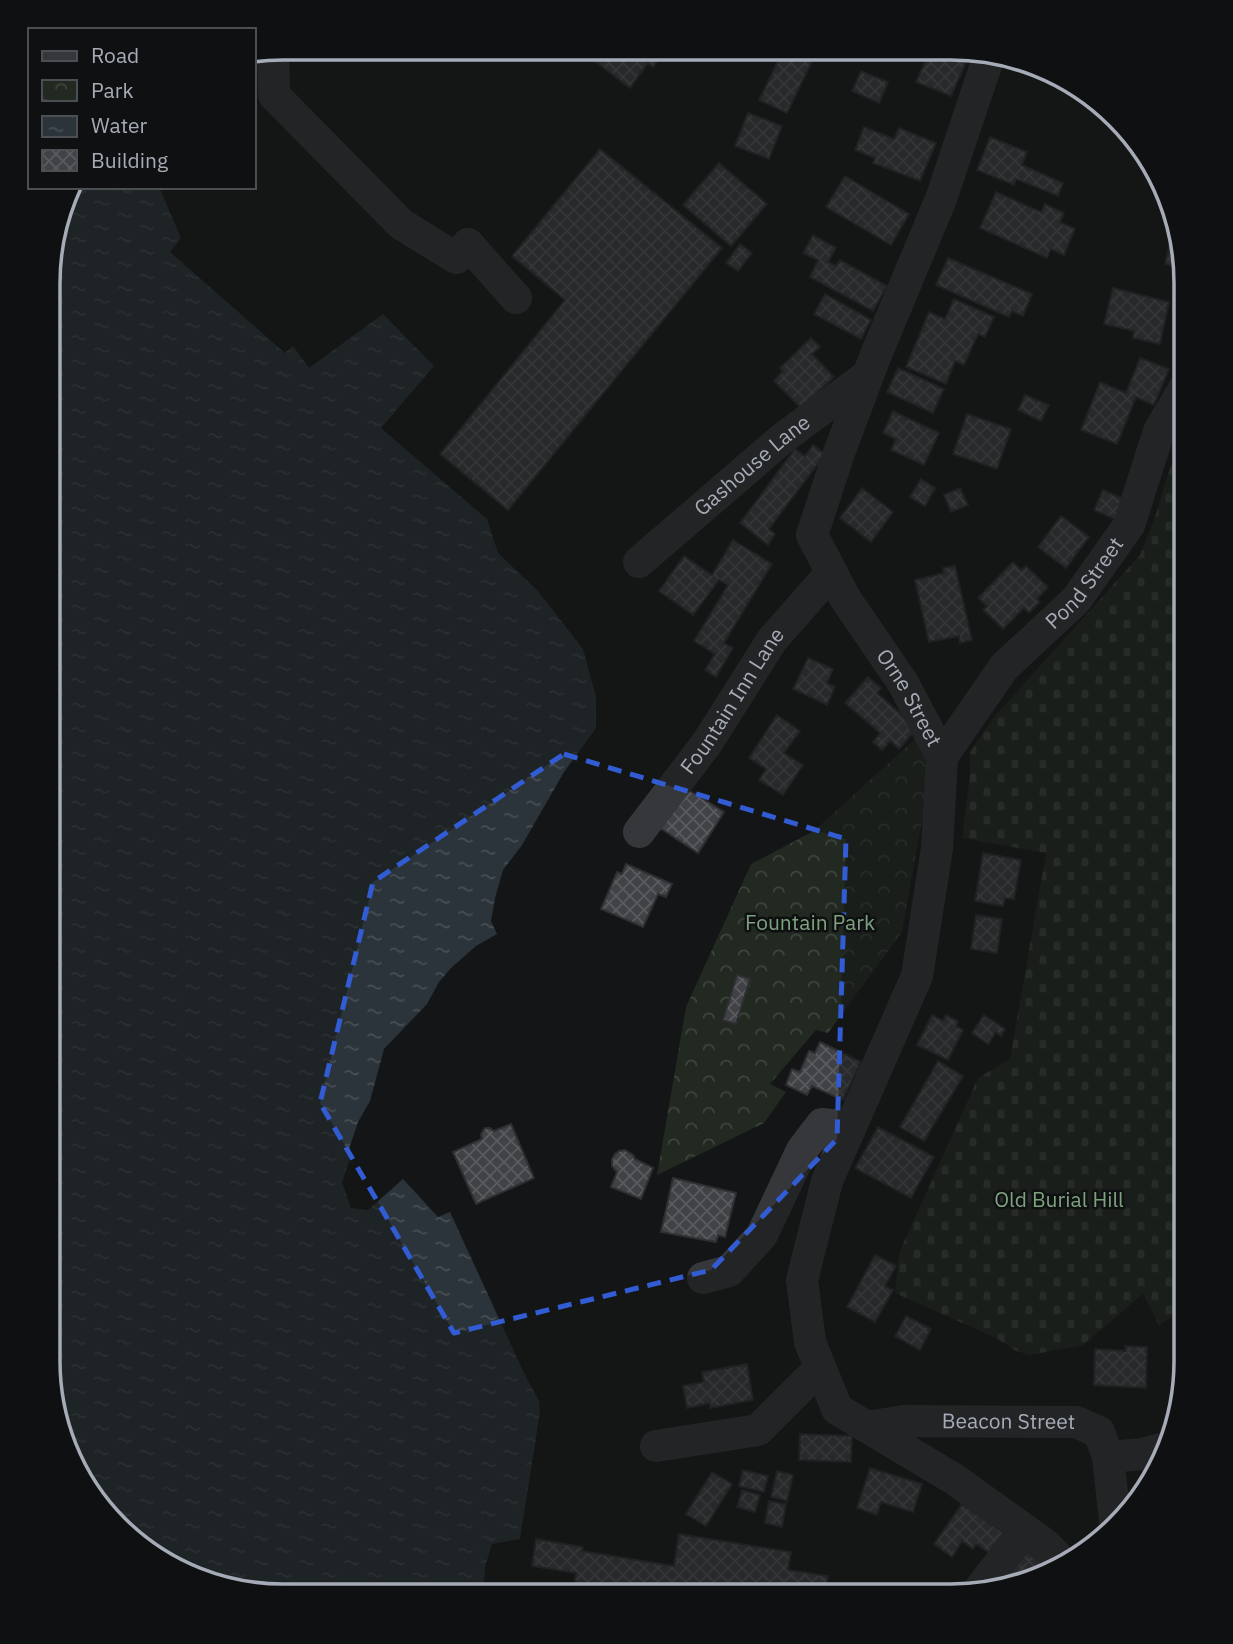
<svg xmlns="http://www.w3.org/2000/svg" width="1233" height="1644" font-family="'IBM Plex Sans',sans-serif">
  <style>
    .cemetery { fill: url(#cemetery-stones) }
    .park { fill: url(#park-crowns) }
    .water { fill: url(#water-ripples) }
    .building { fill: url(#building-cross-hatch); stroke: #2e2f32; stroke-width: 2 }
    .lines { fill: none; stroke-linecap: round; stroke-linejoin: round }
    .minor { stroke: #35373b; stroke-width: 32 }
    .marked { fill: none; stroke: #325cd3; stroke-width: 5; stroke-dasharray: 14 9; stroke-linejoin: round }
    .labels { text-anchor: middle; stroke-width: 5; stroke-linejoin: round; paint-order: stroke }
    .street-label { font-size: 21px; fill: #a6acb7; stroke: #0f1011 }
    .park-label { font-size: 21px; fill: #7da27e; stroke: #0f1011 }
    .rim { fill: none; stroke: #a6acb7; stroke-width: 3.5 }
  </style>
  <defs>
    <pattern id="cemetery-stones" width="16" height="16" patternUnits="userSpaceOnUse" patternTransform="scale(1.75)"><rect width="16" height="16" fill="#212921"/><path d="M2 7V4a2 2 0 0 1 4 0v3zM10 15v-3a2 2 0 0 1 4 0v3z" fill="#3e453f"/></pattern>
    <pattern id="park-crowns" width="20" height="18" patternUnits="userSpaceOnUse" patternTransform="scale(1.75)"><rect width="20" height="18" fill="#212921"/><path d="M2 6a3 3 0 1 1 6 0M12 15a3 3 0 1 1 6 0" fill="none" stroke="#3e453f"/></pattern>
    <pattern id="water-ripples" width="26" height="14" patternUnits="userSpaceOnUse" patternTransform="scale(1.75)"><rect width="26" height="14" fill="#2b343a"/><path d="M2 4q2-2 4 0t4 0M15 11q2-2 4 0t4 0" fill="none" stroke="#474f54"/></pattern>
    <pattern id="building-cross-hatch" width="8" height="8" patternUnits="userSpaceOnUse" patternTransform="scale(1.75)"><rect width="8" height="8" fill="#404246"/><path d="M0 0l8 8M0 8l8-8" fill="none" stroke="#595b5e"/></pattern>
  </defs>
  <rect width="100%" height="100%" fill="#141516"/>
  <polygon class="cemetery" points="1186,430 1185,1309 1159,1325 1143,1294 1083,1345 1030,1355 1016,1351 998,1339 895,1293 899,1253 978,1078 1010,1059 1046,853 962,838 970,775 970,752 993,718 1140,555 1156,514 1169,471"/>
  <polygon class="park" points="915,739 924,755 927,768 927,792 902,932 828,1033 816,1030 770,1084 786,1092 764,1123 657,1175 686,1007 751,864 814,831"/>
  <polygon class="water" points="71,187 159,187 181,238 170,252 285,353 293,346 309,368 383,314 434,366 381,428 487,519 498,553 538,591 583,649 596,697 596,728 564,772 522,845 503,870 495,898 491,921 497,934 476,946 452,967 439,982 427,1004 384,1049 370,1101 358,1122 350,1146 349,1162 342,1182 351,1208 368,1210 403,1179 438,1217 450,1212 524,1373 539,1401 540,1412 520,1539 492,1544 485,1567 483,1595 425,1595 396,1586 392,1595 252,1595 151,1557 72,1466 47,1362 49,251"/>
  <g class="building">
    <polygon points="605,48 667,48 653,67 648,63 630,88 595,61"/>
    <polygon points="784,49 818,49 787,113 759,100"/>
    <polygon points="931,49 972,49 951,96 916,82"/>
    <polygon points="861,71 888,82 879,103 852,91"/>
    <polygon points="748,113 782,126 769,159 735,146"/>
    <polygon points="864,127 894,139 899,128 936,143 920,181 873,163 875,158 855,150"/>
    <polygon points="990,137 1027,152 1022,165 1063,183 1058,196 1016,179 1014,185 977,170"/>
    <polygon points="600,149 722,248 508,510 440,454 565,300 512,256"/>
    <polygon points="719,163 767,204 731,246 683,205"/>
    <polygon points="845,176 909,214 891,245 826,207"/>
    <polygon points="996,192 1041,212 1045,204 1064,213 1060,222 1075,229 1064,255 1051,249 1047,258 980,228"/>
    <polygon points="1173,230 1183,269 1165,264"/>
    <polygon points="813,235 836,248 828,262 836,266 840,260 887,286 873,311 810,277 818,260 803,253"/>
    <polygon points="740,244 752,253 738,271 726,263"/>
    <polygon points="948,258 1032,294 1023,316 1012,311 1009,317 936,285"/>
    <polygon points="1113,288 1169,302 1160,344 1133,338 1134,331 1104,324"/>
    <polygon points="825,294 871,320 861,339 814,314"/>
    <polygon points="954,299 994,317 985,337 978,334 964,365 955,361 946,384 906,367 929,312 945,319"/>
    <polygon points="811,338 820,347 812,354 834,377 801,408 774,381 783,371 780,368"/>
    <polygon points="1140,358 1169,369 1154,405 1136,397 1117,444 1081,430 1100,382 1126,393"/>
    <polygon points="898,368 944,389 933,413 887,392"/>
    <polygon points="1025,395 1049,405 1041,421 1018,410"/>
    <polygon points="893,411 939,433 924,465 891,450 896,439 883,433"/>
    <polygon points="967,414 1011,429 997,469 953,454"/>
    <polygon points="813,445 825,454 769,529 775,534 768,545 740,523 795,449 805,456"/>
    <polygon points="921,479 935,488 925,506 910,497"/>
    <polygon points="862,488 893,512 871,542 840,518"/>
    <polygon points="960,488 968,505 951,512 944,495"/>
    <polygon points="1103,490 1130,502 1121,522 1094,510"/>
    <polygon points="1061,516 1089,537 1066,568 1038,547"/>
    <polygon points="733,540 772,564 724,643 733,648 716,677 705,670 715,654 694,641 728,585 719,580 693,615 659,591 684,556 712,575"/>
    <polygon points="1013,562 1021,570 1026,566 1048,587 1037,599 1040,602 1029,613 1024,608 1003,629 983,610 987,606 978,598"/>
    <polygon points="955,566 972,640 960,643 959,636 929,642 915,580 944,573 943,568"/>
    <polygon points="808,658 833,669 827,683 835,687 827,705 793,689"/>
    <polygon points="868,677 881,688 877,693 917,728 899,749 890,741 882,750 873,742 880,733 845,703"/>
    <polygon points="777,715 800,731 784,753 803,765 783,795 759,780 766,769 749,758"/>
    <polygon points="686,788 724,812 698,853 660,828"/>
    <polygon points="983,853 1021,860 1014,899 1005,898 1003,906 975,901"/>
    <polygon points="626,864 672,884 666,897 658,894 643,927 601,909 617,872 622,874"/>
    <polygon points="976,915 1002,919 997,953 971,949"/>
    <polygon points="737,975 750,979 736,1024 723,1020"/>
    <polygon points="932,1015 943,1021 946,1015 958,1021 956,1026 963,1030 948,1060 917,1045"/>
    <polygon points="984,1015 1005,1029 1001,1036 996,1032 988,1044 972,1033"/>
    <polygon points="820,1042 861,1062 843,1100 812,1086 807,1095 786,1085 792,1069 800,1072 809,1051 815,1053"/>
    <polygon points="938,1061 963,1076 924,1141 900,1127"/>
    <polygon points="511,1124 534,1178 476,1204 453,1152 482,1139 481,1134 485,1128 490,1128 494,1131"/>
    <polygon points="878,1127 934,1157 911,1198 855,1168"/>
    <polygon points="625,1150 633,1155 635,1159 653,1168 641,1199 611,1187 617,1172 612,1166 612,1159 615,1154 619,1151"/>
    <polygon points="673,1178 736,1193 725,1237 718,1235 716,1242 661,1232"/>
    <polygon points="875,1255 896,1266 885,1286 893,1290 875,1322 847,1307"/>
    <polygon points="906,1316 931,1329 920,1350 895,1336"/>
    <polygon points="1125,1346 1147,1347 1146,1388 1094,1385 1095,1349 1126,1351"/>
    <polygon points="747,1364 753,1400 710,1408 710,1403 687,1408 683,1386 704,1382 702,1372"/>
    <polygon points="800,1434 852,1436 851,1462 799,1460"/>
    <polygon points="870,1468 922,1484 913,1512 881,1502 877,1515 857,1508"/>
    <polygon points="743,1470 768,1476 764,1492 739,1486"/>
    <polygon points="777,1471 793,1475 787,1501 771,1497"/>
    <polygon points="712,1472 732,1484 706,1526 686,1514"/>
    <polygon points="1148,1486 1146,1493 1140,1498 1137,1489"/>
    <polygon points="742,1490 760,1495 755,1512 737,1507"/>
    <polygon points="769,1501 786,1504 782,1527 765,1523"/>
    <polygon points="962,1504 1004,1533 991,1554 976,1544 973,1549 962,1541 952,1557 934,1544"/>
    <polygon points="679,1534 791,1552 788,1570 828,1576 825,1596 573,1596 576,1573 532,1566 536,1539 583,1547 582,1551 674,1566"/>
    <polygon points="1021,1547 1053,1571 1051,1573 998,1586"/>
  </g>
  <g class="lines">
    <g class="minor">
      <polyline points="273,49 274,95 401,224 456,258 468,244 516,298"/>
      <path id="s1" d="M990 53 941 199 875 357 839 453 812 535 845 598 903 683 942 757 937 848 917 976 827 1181 802 1280 810 1342 837 1409 954 1479 1046 1545 1064 1564"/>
      <path id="s2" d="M639 562 783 438 868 375"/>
      <path id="s3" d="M942 757 1004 667 1076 600 1129 525 1159 431 1186 385"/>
      <path id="s4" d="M639 832 707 743 772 640 831 573"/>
      <polyline points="703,1278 729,1271 762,1235 802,1150 822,1124 850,1127"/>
      <path id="s5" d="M867 1427 904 1421 1076 1422 1099 1432 1108 1457 1115 1520"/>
      <polyline points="656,1446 758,1430 820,1368"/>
      <polyline points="1108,1457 1143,1454 1161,1449"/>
      <polyline points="979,1590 1025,1530"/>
    </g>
  </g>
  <path d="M0 0H1233V1644H0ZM564 754 846 839 837 1139 711 1270 454 1333 320 1103 373 882Z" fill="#141516" fill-opacity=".55" fill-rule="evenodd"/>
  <path class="marked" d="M564 754 846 839 837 1139 711 1270 454 1333 320 1103 373 882Z"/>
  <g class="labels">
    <g class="street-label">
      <text dy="7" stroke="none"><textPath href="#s2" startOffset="149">Gashouse Lane</textPath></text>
      <text dy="7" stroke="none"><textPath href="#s3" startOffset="226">Pond Street</textPath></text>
      <text dy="7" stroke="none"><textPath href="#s1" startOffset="704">Orne Street</textPath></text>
      <text dy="7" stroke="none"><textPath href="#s4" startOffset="161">Fountain Inn Lane</textPath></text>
      <text dy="7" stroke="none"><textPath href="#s5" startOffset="142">Beacon Street</textPath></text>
    </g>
    <g class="park-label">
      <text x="810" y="930">Fountain Park</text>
      <text x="1059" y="1207">Old Burial Hill</text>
    </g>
  </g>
  <path d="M0 0H1233V1644H0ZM283 60H951A223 223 0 0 1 1174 283V1361A223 223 0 0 1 951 1584H283A223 223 0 0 1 60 1361V283A223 223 0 0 1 283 60Z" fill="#0f1011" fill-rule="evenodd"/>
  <path class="rim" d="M283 60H951A223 223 0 0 1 1174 283V1361A223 223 0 0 1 951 1584H283A223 223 0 0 1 60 1361V283A223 223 0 0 1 283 60Z"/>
  <rect x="28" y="28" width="228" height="161" fill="#0f1011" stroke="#4b4e53" stroke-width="2"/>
  <rect x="42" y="51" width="35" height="10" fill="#35373b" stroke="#4b4e53" stroke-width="2"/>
  <text x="91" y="63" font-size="21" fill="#a6acb7">Road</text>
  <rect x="42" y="80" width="35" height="21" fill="url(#park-crowns)" stroke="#4b4e53" stroke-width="2"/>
  <text x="91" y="98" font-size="21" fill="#a6acb7">Park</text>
  <rect x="42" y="116" width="35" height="21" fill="url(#water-ripples)" stroke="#4b4e53" stroke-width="2"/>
  <text x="91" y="133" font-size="21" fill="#a6acb7">Water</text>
  <rect x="42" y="150" width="35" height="21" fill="url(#building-cross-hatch)" stroke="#4b4e53" stroke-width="2"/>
  <text x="91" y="168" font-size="21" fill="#a6acb7">Building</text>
</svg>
